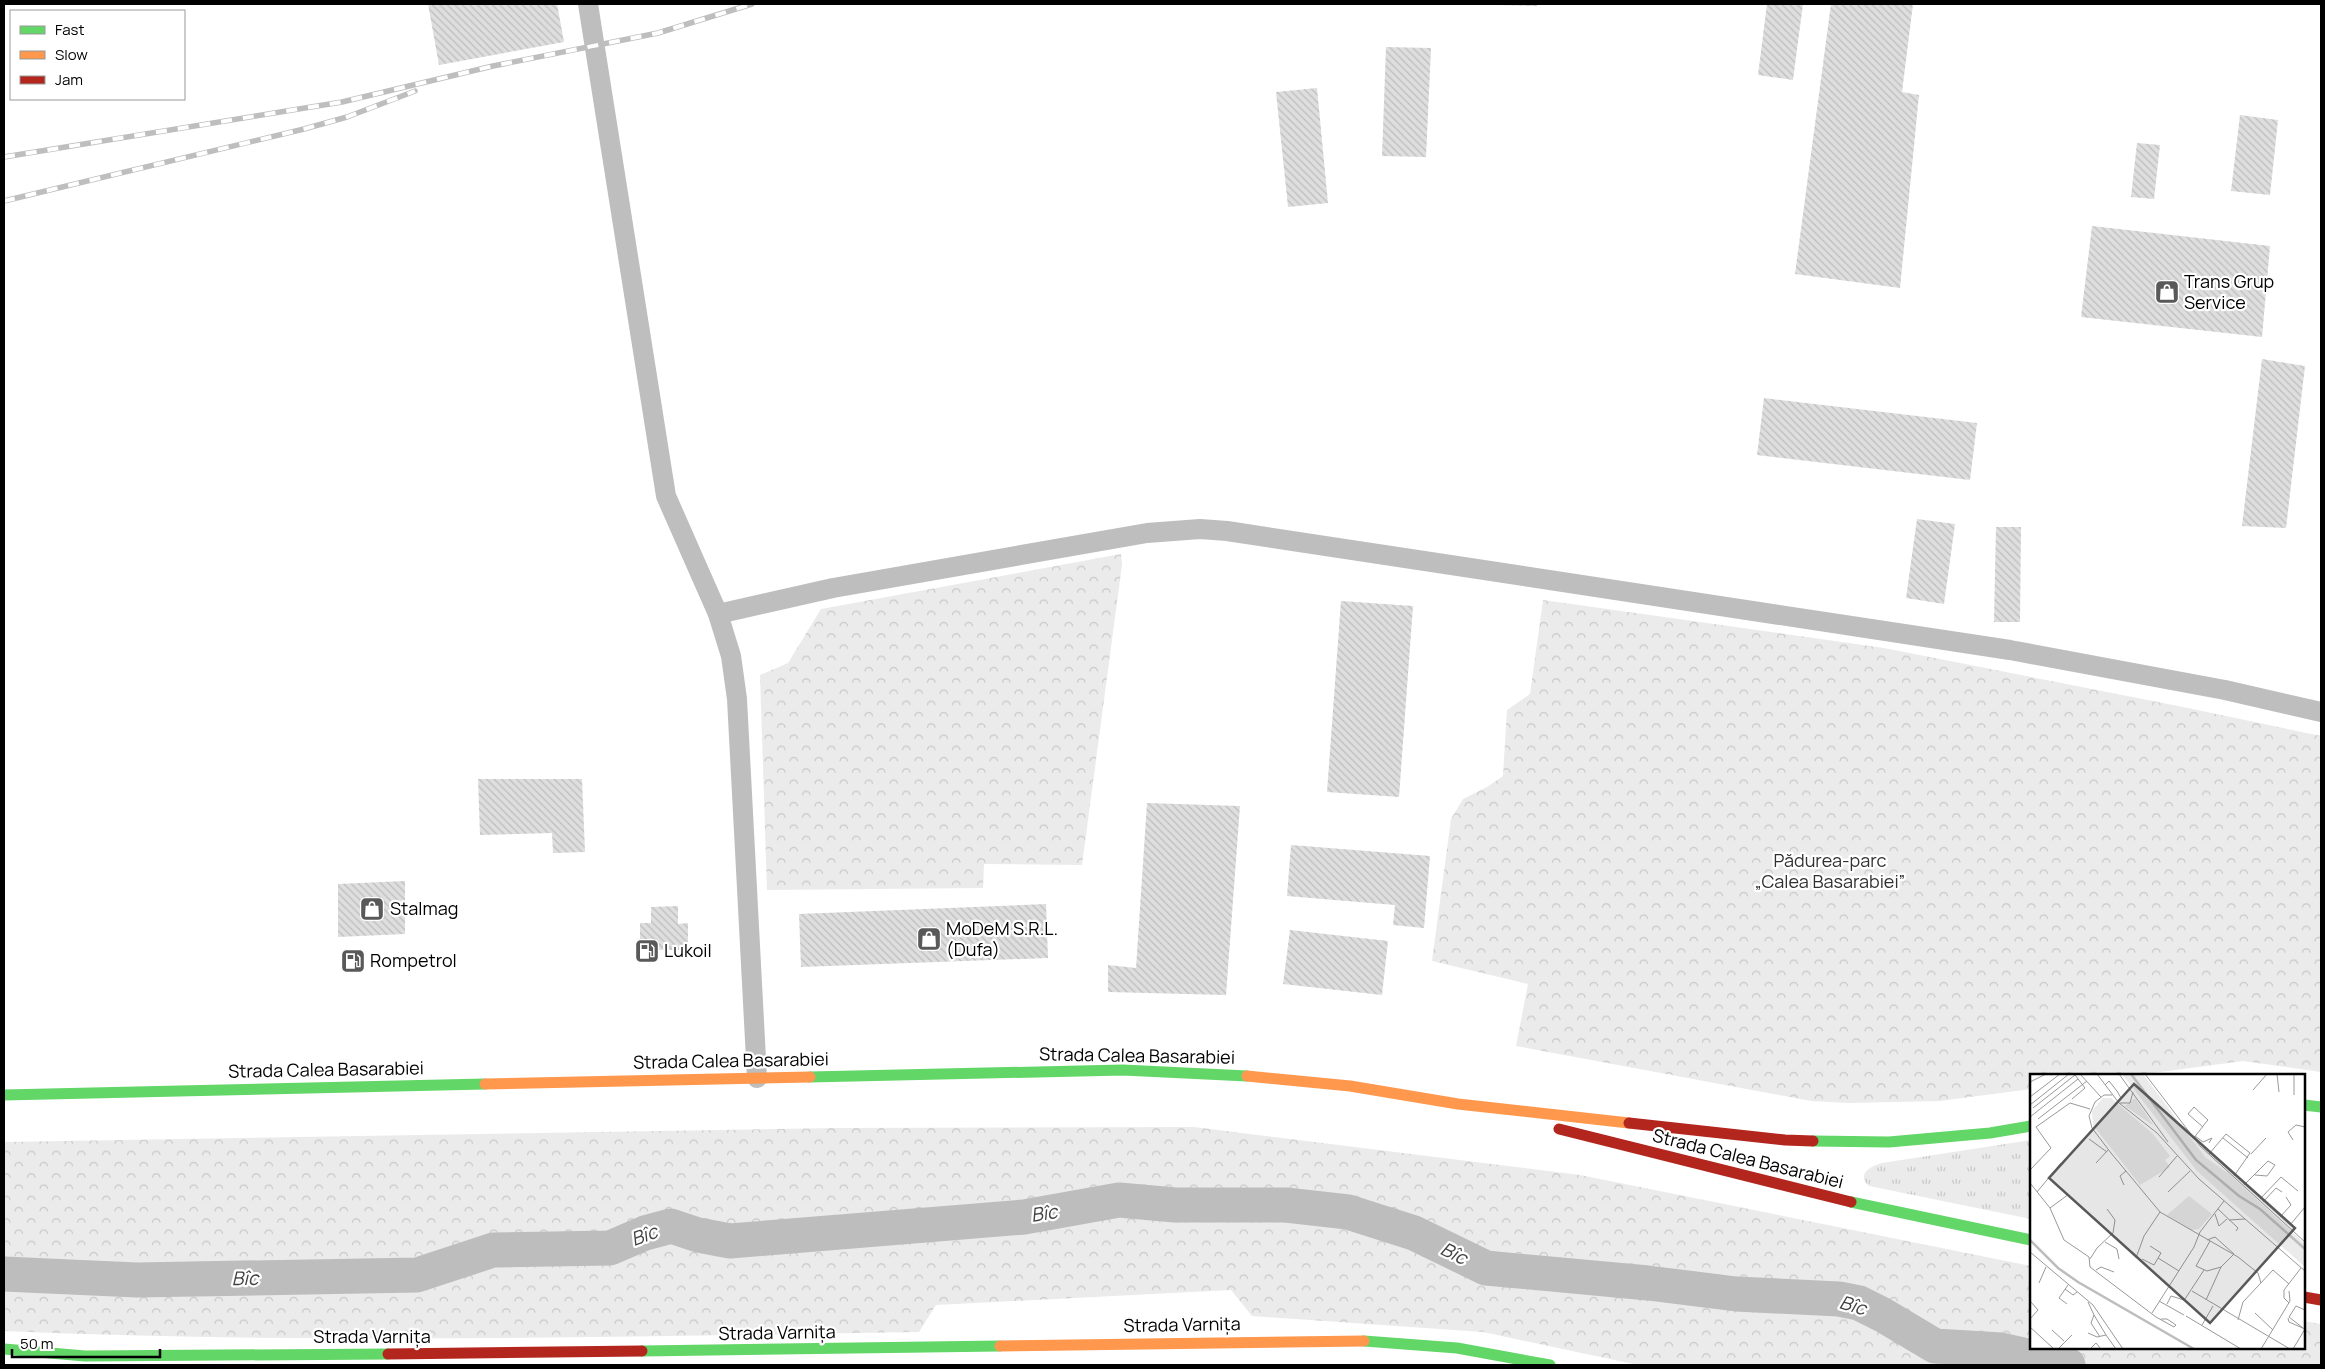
<svg xmlns="http://www.w3.org/2000/svg" width="2325" height="1369" font-family="Manrope,sans-serif">
  <style>
    .grass { fill: url(#grass-tufts) }
    .forest { fill: url(#forest-crowns) }
    .lines { fill: none; stroke-linecap: round; stroke-linejoin: round }
    .river { stroke: #bdbdbd; stroke-width: 35 }
    .building { fill: url(#building-back-hatch) }
    .street { stroke: #bebebe; stroke-width: 20 }
    .fast { stroke: #63d668; stroke-width: 11 }
    .slow { stroke: #ff974d; stroke-width: 11 }
    .jam { stroke: #b3261e; stroke-width: 11 }
    .rail-casing { stroke: #bebebe; stroke-width: 5.5 }
    .rail { stroke: #fff; stroke-width: 4; stroke-dasharray: 11; stroke-linecap: butt }
    .labels { text-anchor: middle; stroke-width: 4.5; stroke-linejoin: round; paint-order: stroke }
    .poi-label { font-size: 18px; fill: #000; stroke: #fff; text-anchor: start }
    .park-label { font-size: 18px; fill: #313131; stroke: #fff }
    .street-label { font-size: 18px; fill: #000; stroke: #fff }
    .water-label { font-size: 19px; font-style: italic; fill: #424242; stroke: #fff }
    .inset-river { fill: none; stroke: #bdbdbd; stroke-width: 2.5 }
    .inset-road { fill: none; stroke: #999; stroke-width: 1 }
    .view { fill: #595959; fill-opacity: 0.15; stroke: #595959; stroke-width: 2.5 }
    .inset-edge { fill: none; stroke: #000; stroke-width: 2.5 }
  </style>
  <defs>
    <pattern id="grass-tufts" width="24" height="20" patternUnits="userSpaceOnUse" patternTransform="scale(1.25)"><rect width="24" height="20" fill="#ebebeb"/><path d="M3 7l-1-3M5 7V3M7 7l1-3M15 17l-1-3M17 17v-4M19 17l1-3" fill="none" stroke="#c8c8c8"/></pattern>
    <pattern id="forest-crowns" width="20" height="18" patternUnits="userSpaceOnUse" patternTransform="scale(1.25)"><rect width="20" height="18" fill="#ebebeb"/><path d="M2 6a3 3 0 1 1 6 0M12 15a3 3 0 1 1 6 0" fill="none" stroke="#c8c8c8"/></pattern>
    <pattern id="building-back-hatch" width="6" height="6" patternUnits="userSpaceOnUse" patternTransform="scale(1.25)"><rect width="6" height="6" fill="#dedede"/><path d="M-1 5l2 2M0 0l6 6M5-1l2 2" fill="none" stroke="#bdbdbd"/></pattern>
  </defs>
  <rect width="100%" height="100%" fill="#fff"/>
  <path class="grass" d="M2031 1140V1219L1869 1186C1856 1175 1870 1166 1882 1163Z"/>
  <g class="forest">
    <polygon points="1121,554 1122,565 1082,865 984,864 983,888 767,890 760,675 788,663 821,609"/>
    <polygon points="1543,600 1884,648 2178,706 2321,736 2321,1072 2243,1061 2138,1075 2031,1075 2031,1089 1940,1101 1848,1103 1811,1101 1516,1046 1528,984 1432,961 1451,819 1463,799 1487,787 1503,776 1507,710 1530,694"/>
    <path d="M1194 1127 1580 1175 2031 1266V1348H2304V1321L2321 1324V1365H1638L1483 1332 1252 1316 1231 1290 936 1305 919 1332C614 1337 308 1344 4 1331V1142L835 1128Z"/>
  </g>
  <g class="lines">
    <polyline class="river" points="4,1274 137,1280 417,1275 493,1250 610,1248 645,1233 671,1226 698,1235 730,1241 1024,1217 1119,1200 1175,1205 1286,1205 1348,1212 1414,1233 1486,1268 1648,1283 1736,1294 1839,1299 1859,1303 1883,1315 1935,1346 2001,1350 2068,1365"/>
  </g>
  <g class="building">
    <polygon points="428,4 557,4 564,42 439,65"/>
    <polygon points="1498,4 1537,4 1537,6 1498,5"/>
    <polygon points="1767,4 1803,4 1793,80 1758,75"/>
    <polygon points="1831,4 1913,4 1902,92 1919,95 1900,288 1795,274"/>
    <polygon points="1386,47 1431,48 1426,157 1382,156"/>
    <polygon points="1317,88 1328,203 1288,207 1276,92"/>
    <polygon points="2240,115 2278,120 2270,195 2231,191"/>
    <polygon points="2137,143 2160,145 2154,199 2131,197"/>
    <polygon points="2092,226 2270,246 2262,337 2081,317"/>
    <polygon points="2262,359 2305,366 2286,528 2242,526"/>
    <polygon points="1764,398 1977,423 1970,480 1757,455"/>
    <polygon points="1917,519 1955,524 1944,604 1906,598"/>
    <polygon points="1996,527 2021,527 2020,622 1994,622"/>
    <polygon points="1341,601 1413,606 1399,797 1327,792"/>
    <polygon points="478,779 582,779 585,852 553,853 552,833 480,835"/>
    <polygon points="1147,803 1240,806 1226,995 1108,992 1108,965 1136,968"/>
    <polygon points="1291,845 1430,856 1424,928 1393,925 1395,905 1287,896"/>
    <polygon points="405,881 405,934 338,937 338,884"/>
    <polygon points="1046,904 1048,958 801,967 799,914"/>
    <polygon points="678,906 678,924 688,923 688,950 640,950 640,923 651,923 651,907"/>
    <polygon points="1290,930 1388,941 1382,995 1283,984"/>
  </g>
  <g class="lines">
    <g class="street">
      <polyline points="588,4 666,496 718,614 731,656 737,699 757,1078"/>
      <polyline points="718,614 833,588 1147,533 1200,529 1227,531 2010,650 2225,690 2321,712"/>
    </g>
    <g class="fast">
      <polyline points="810,1077 1123,1070 1247,1076"/>
      <polyline points="4,1095 485,1084"/>
      <polyline points="2304,1105 2321,1107"/>
      <polyline points="1813,1141 1889,1142 1990,1133 2031,1126"/>
      <polyline points="1851,1202 2031,1240"/>
      <polyline points="1364,1341 1457,1348 1550,1365"/>
      <polyline points="4,1349 85,1356 388,1354"/>
      <polyline points="642,1351 1000,1346"/>
    </g>
    <g class="slow">
      <polyline points="1247,1076 1350,1086 1458,1104 1629,1123"/>
      <polyline points="485,1084 810,1077"/>
      <polyline points="1000,1346 1364,1341"/>
    </g>
    <g class="jam">
      <polyline points="1629,1123 1785,1140 1813,1141"/>
      <polyline points="1559,1129 1851,1202"/>
      <polyline points="2304,1297 2321,1300"/>
      <polyline points="388,1354 642,1351"/>
    </g>
    <defs>
      <g id="rail">
        <polyline points="4,157 342,102 493,66 658,33 752,4"/>
        <polyline points="4,201 304,129 347,117 415,91"/>
      </g>
    </defs>
    <use href="#rail" class="rail-casing"/>
    <use href="#rail" class="rail"/>
  </g>
  <defs>
    <symbol id="shop-square" viewBox="-11 -11 22 22"><rect x="-9" y="-9" width="18" height="18" rx="4" fill="#595959" stroke="#fff"/><path d="M-5-2.5h2.3a2.7 3.5 0 0 1 5.4 0H5L5.5 6h-11ZM-1.5-2.5h3a1.5 2.3 0 0 0-3 0Z" fill="#fff"/></symbol>
    <symbol id="fuel-square" viewBox="-11 -11 22 22"><rect x="-9" y="-9" width="18" height="18" rx="4" fill="#595959" stroke="#fff"/><path d="M-5.5-6h7V0h2V4h1.3V-2.5L3-4.5l.8-.8L6-3V5H2.5V1h-1V6h-7ZM-4.2-4.7v3.2H.2V-4.7Z" fill="#fff"/></symbol>
  </defs>
  <g fill-rule="evenodd">
    <use href="#shop-square" x="2153" y="278" width="28" height="28"/>
    <use href="#shop-square" x="358" y="895" width="28" height="28"/>
    <use href="#shop-square" x="915" y="925" width="28" height="28"/>
    <use href="#fuel-square" x="633" y="937" width="28" height="28"/>
    <use href="#fuel-square" x="339" y="947" width="28" height="28"/>
  </g>
  <g class="labels">
    <g class="poi-label">
      <text x="2184" y="288">Trans Grup<tspan x="2184" dy="21">Service</tspan></text>
      <text x="390" y="915">Stalmag</text>
      <text x="946" y="935">MoDeM S.R.L.<tspan x="946" dy="21">(Dufa)</tspan></text>
      <text x="664" y="957">Lukoil</text>
      <text x="370" y="967">Rompetrol</text>
    </g>
    <g class="park-label">
      <text x="1830" y="867">Pădurea-parc<tspan x="1830" dy="21">„Calea Basarabiei”</tspan></text>
    </g>
    <g class="street-label">
      <text transform="translate(1137 1056) rotate(1)" y="6">Strada Calea Basarabiei</text>
      <text transform="translate(731 1061) rotate(-1)" y="6">Strada Calea Basarabiei</text>
      <text transform="translate(326 1070) rotate(-1)" y="6">Strada Calea Basarabiei</text>
      <text transform="translate(1748 1159) rotate(14)" y="6">Strada Calea Basarabiei</text>
      <text transform="translate(1182 1325) rotate(-1)" y="6">Strada Varnița</text>
      <text transform="translate(777 1333) rotate(-1)" y="6">Strada Varnița</text>
      <text x="372" y="1343">Strada Varnița</text>
    </g>
    <g class="water-label">
      <text transform="translate(1044 1213) rotate(-9)" y="7">Bîc</text>
      <text transform="translate(644 1235) rotate(-20)" y="7">Bîc</text>
      <text transform="translate(1454 1253) rotate(26)" y="7">Bîc</text>
      <text transform="translate(245 1278) rotate(-1)" y="7">Bîc</text>
      <text transform="translate(1853 1305) rotate(16)" y="7">Bîc</text>
    </g>
  </g>
  <g transform="translate(2030 1074)">
    <rect width="275" height="275" fill="#fff"/>
    <path d="M105 24 124 52 95 32Z" fill="#ebebeb"/>
    <path d="M92 0H113L175 83 199 100 271 166 275 170V193L167 97ZM73 24H81L123 60 140 82 135 86 140 93 110 111 63 51 62 37ZM159 122 182 140 169 155 161 156 137 141Z" fill="#ebebeb"/>
    <path class="inset-river" d="M101 0 166 86 209 122 230 135 275 175M0 166 28 194 48 208 164 275"/>
    <path class="inset-road" d="M50 0 71 23M67 0 89 29 127 59 169 105 275 197M89 0 138 68M115 0 170 72 275 168M247 0 249 18M264 0V21M0 8 16 0M75 11 79 7 87 17 91 24 88 28M223 16 237 0M82 21H74L65 28 59 42 62 54 81 79 130 138 208 183 228 199 231 209M0 23 30 0M90 29H100L103 18M0 31 39 0M3 34 45 1 55 14 42 25M0 43 48 5M8 45 57 7M165 62 173 68 182 64 179 69M193 64 218 84M59 65 77 78M163 65 177 47 178 46 164 33 158 40 173 53M263 66 258 58 266 51 275 53M179 80 196 60 220 79 204 102M221 80 236 64M66 89 78 76M1 95 21 74 6 53 40 29 60 35M129 103 147 82M0 109 20 134 34 166 59 183 60 193 126 243 144 253 146 251M94 111 90 102 96 97M214 111 238 87 245 91 237 102 225 101M7 118 31 89M138 118 160 97M230 125 251 103 268 117M233 128 246 114 252 118M20 134 39 120M188 135 208 154 206 157M185 140 189 152 197 145M250 143 261 131 256 123M199 146 215 145M260 151 275 133M180 167 166 192 177 197 191 193M75 168 87 175 89 185M0 178 63 231 93 275M106 184 114 162 130 138M128 184 149 197M60 185 67 174 83 159 85 146 77 135M112 185 124 191 131 179 120 172M66 196 71 193 84 198M9 209 16 193M35 215 43 221 47 218M162 217 260 275M155 225 174 196M176 226 191 193 204 180 185 163 177 166M0 227 8 236 0 245M129 227 154 241M58 228 64 241 61 249 70 263M259 229 254 224V216L271 194M37 230 29 224 38 211M137 230 141 222 154 226M122 239 164 173 170 158 194 127M225 239 243 256M64 241 76 261M156 242 211 275M259 243 266 232 275 236M259 243 273 254M258 244 259 248 275 255 263 275M131 245H137L146 251M208 246 213 228 243 196 259 210M172 251 183 232M0 253 24 275M22 256 34 267M58 259 67 263 76 261 86 275M28 275 42 261M60 275 66 269 71 275M231 275 260 227 259 217"/>
    <path class="view" d="M104 10 265 154 180 249 19 104Z"/>
    <rect width="275" height="275" class="inset-edge"/>
  </g>
  <rect width="2325" height="1369" fill="none" stroke="#000000" stroke-width="10"/>
  <rect x="10" y="10" width="175" height="90" fill="#ffffff" stroke="#999999"/>
  <rect x="20" y="26" width="25" height="8" fill="#63d668" stroke="#999999"/>
  <text x="55" y="35" font-size="15" fill="#000000">Fast</text>
  <rect x="20" y="51" width="25" height="8" fill="#ff974d" stroke="#999999"/>
  <text x="55" y="60" font-size="15" fill="#000000">Slow</text>
  <rect x="20" y="76" width="25" height="8" fill="#b3261e" stroke="#999999"/>
  <text x="55" y="85" font-size="15" fill="#000000">Jam</text>
  <path d="M12 1349v8h148v-8" fill="none" stroke="#000000" stroke-width="2.5"/>
  <text x="20" y="1349" font-size="15" fill="#000000" stroke="#ffffff" stroke-width="4" paint-order="stroke">50 m</text>
</svg>
